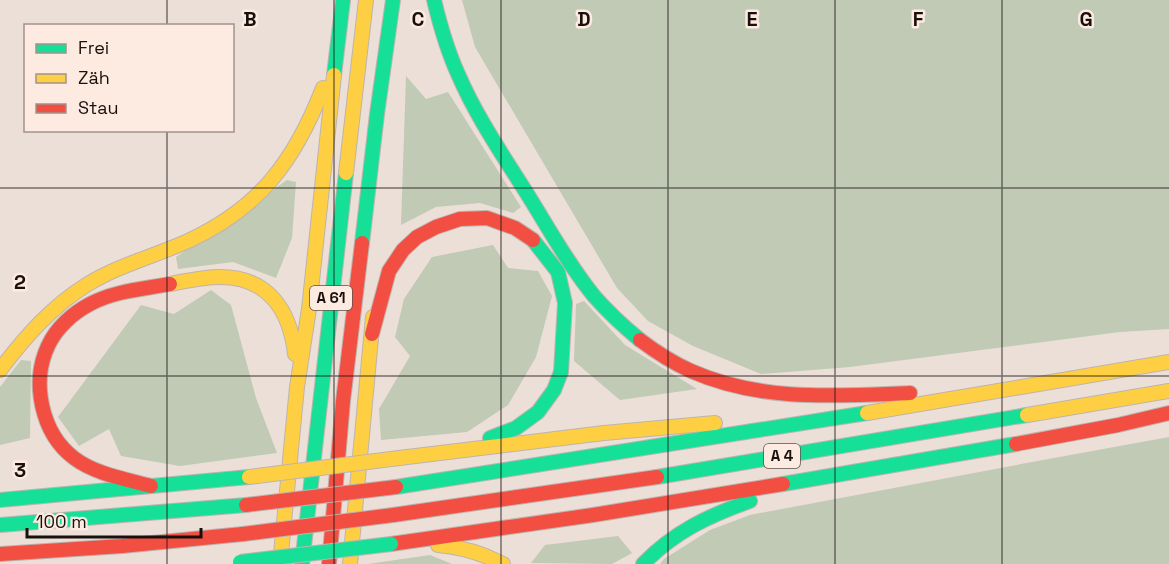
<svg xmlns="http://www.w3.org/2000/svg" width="1169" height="564" font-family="'Space Grotesk',sans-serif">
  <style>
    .green { fill: #c0cab4 }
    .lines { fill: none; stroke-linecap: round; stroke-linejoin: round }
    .fast-casing { stroke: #beb4af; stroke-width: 16 }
    .slow-casing { stroke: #beb4af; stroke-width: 16 }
    .jam-casing { stroke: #beb4af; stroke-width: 16 }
    .fast { stroke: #16e098; stroke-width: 14 }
    .slow { stroke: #ffcf43; stroke-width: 14 }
    .jam { stroke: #f24e42; stroke-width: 14 }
    .fast-bridge-casing { stroke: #beb4af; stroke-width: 16; stroke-linecap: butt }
    .slow-bridge-casing { stroke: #beb4af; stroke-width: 16; stroke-linecap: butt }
    .jam-bridge-casing { stroke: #beb4af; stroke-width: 16; stroke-linecap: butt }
    .fast-bridge { stroke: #16e098; stroke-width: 14 }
    .slow-bridge { stroke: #ffcf43; stroke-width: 14 }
    .jam-bridge { stroke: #f24e42; stroke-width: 14 }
    .grid { fill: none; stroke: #18100c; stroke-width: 1.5; stroke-opacity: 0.55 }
    .labels { text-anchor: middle; stroke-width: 5; stroke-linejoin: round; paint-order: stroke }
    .shield { fill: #fdeae1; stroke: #5d514c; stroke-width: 1.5 }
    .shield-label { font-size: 15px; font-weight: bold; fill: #18100c }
    .grid-label { font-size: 20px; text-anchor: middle; font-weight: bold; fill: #18100c; stroke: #fdeae1; stroke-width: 5; stroke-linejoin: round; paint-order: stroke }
  </style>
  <rect width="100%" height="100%" fill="#ebdfd8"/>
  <g class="green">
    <polygon points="462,0 1169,0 1169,329 1120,332 850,367 761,374 693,346 648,321 617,288 475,47"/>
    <polygon points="406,76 426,99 448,92 521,207 513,213 480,203 436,207 401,225"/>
    <polygon points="287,180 296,182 292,238 276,278 233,262 178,269 176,257"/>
    <polygon points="493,245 508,268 538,271 552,296 536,357 508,405 467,432 381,440 379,409 410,356 395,337 404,299 432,257"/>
    <polygon points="211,290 231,305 256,398 277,453 180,466 121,456 109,429 79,446 58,417 141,305 174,314"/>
    <polygon points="584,301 625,345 697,389 620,400 574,361 576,304"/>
    <polygon points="21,360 31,361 30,438 0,445 0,387"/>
    <polygon points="1169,437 1169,564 660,564 664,559 710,530 750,515 1032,462"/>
    <polygon points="618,536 632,553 612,564 531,563 545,545"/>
    <polygon points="430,555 452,564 368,564"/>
  </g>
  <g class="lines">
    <defs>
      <g id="fast">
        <path d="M434 0C440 25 447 50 458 74 476 116 502 154 526 192 548 227 568 264 594 296 608 312 623 326 640 340"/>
        <polyline points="334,75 343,0"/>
        <polyline points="362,243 377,114 393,0"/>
        <polyline points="490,438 516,428 538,412 554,390 561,372 565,303 558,272 533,240"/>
        <polyline points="657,477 1027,415"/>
        <polyline points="783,484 1016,444"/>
        <polyline points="396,487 867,413"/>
        <polyline points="0,500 249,477"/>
        <polyline points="0,525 246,505"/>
        <polyline points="302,564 346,173"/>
        <path d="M643 564C674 532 708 516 750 501"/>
      </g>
      <g id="slow">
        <polyline points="346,173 366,0"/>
        <path d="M170 284C186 281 203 277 220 277 268 277 290 310 295 354"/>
        <path d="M0 370C25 337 52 306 88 284 119 265 155 256 188 241 260 208 295 160 323 88"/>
        <polyline points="867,413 1169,362"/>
        <polyline points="1027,415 1169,391"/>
        <polyline points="399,458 604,433 715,423"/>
        <path d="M438 545C461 547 482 553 503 564"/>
        <polyline points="280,564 297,387 309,309 334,75"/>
        <polyline points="350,564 373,317"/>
      </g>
      <g id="jam">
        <polyline points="372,334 389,271 403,250 417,237 436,227 460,219 487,218 515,228 533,240"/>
        <path d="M640 340C656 352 673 363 691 371 761 402 836 396 910 393"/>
        <polyline points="1016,444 1118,425 1169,413"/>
        <path d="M151 486C125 479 95 474 74 458 41 433 31 382 48 346 56 328 73 313 90 304 114 291 143 289 170 284"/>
        <polyline points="393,515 657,477"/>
        <polyline points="391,544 593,515 783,484"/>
        <polyline points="0,554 122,546 243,534"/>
        <polyline points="329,564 343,401 362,243"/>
      </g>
    </defs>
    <use href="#fast" class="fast-casing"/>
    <use href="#slow" class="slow-casing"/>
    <use href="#jam" class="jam-casing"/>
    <use href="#fast" class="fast"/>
    <use href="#slow" class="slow"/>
    <use href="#jam" class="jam"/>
    <defs>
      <polyline id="fast-bridge" points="240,562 391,544"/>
      <polyline id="slow-bridge" points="249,477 399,458"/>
      <g id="jam-bridge">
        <polyline points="246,505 396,487"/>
        <polyline points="243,534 393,515"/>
      </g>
    </defs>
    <use href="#fast-bridge" class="fast-bridge-casing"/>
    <use href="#slow-bridge" class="slow-bridge-casing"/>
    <use href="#jam-bridge" class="jam-bridge-casing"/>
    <use href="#fast-bridge" class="fast-bridge"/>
    <use href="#slow-bridge" class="slow-bridge"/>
    <use href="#jam-bridge" class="jam-bridge"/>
  </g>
  <path class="grid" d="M167 0V26M334 0V564M501 0V564M668 0V564M835 0V564M1002 0V564M167 130V564M0 188H1169M0 376H1169"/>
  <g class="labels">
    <g class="shield">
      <rect x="310" y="286" width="42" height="24" rx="4.5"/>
      <rect x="764" y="444" width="36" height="24" rx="4.5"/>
    </g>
    <g class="shield-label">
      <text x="331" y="303">A 61</text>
      <text x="782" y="461">A 4</text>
    </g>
  </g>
  <g class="grid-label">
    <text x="250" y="26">B</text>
    <text x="418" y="26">C</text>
    <text x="584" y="26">D</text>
    <text x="752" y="26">E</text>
    <text x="918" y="26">F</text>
    <text x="1086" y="26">G</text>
    <text x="20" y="289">2</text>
    <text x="20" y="477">3</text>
  </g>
  <rect x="24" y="24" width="210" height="108" fill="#fdeae1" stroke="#a1938c" stroke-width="1.5"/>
  <rect x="36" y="44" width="30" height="9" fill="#16e098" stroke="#a1938c" stroke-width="1.5"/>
  <text x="78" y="54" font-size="18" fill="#18100c">Frei</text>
  <rect x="36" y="74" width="30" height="9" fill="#ffcf43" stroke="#a1938c" stroke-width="1.5"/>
  <text x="78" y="84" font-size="18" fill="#18100c">Zäh</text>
  <rect x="36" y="104" width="30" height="9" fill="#f24e42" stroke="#a1938c" stroke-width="1.5"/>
  <text x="78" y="114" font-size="18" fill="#18100c">Stau</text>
  <path d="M27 528v9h174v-9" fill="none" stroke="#18100c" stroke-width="3"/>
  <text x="36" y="528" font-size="18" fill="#18100c" stroke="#fdeae1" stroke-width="4.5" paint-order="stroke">100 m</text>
</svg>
